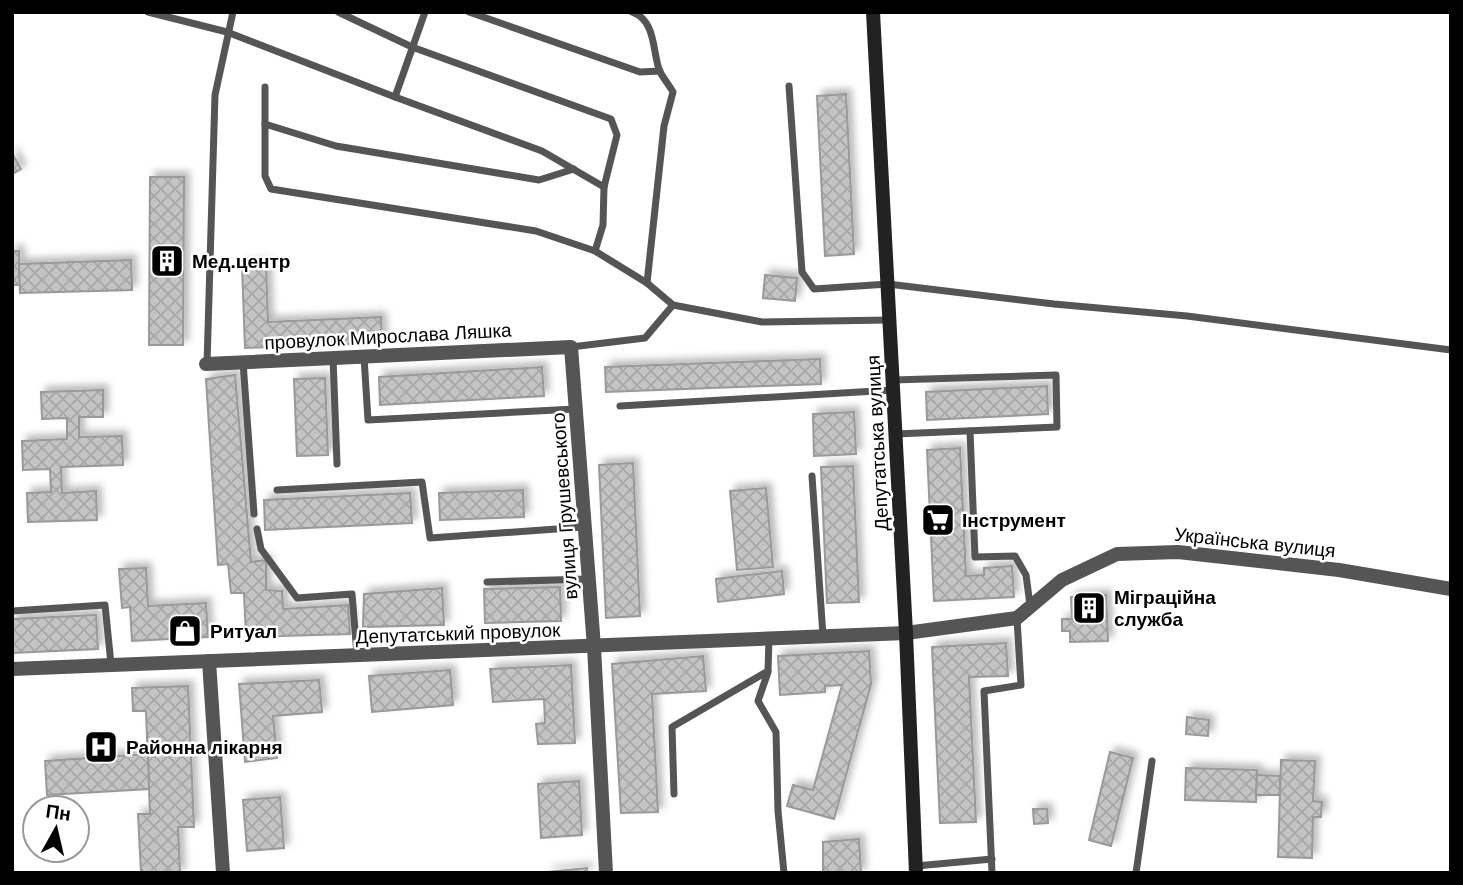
<svg xmlns="http://www.w3.org/2000/svg" width="1463" height="885" font-family="Arial,sans-serif">
  <style>
    .building { fill: url(#building-cross-hatch); stroke: #999; stroke-width: 2; filter: url(#shadow) }
    .lines { fill: none; stroke-linecap: round; stroke-linejoin: round }
    .lane { stroke: #555; stroke-width: 7 }
    .street { stroke: #555; stroke-width: 14 }
    .secondary { stroke: #222; stroke-width: 14 }
    .labels { text-anchor: middle; stroke-width: 5; stroke-linejoin: round; paint-order: stroke }
    .poi-label { font-size: 19px; font-weight: bold; fill: #000; stroke: #fff; text-anchor: start }
    .street-label { font-size: 19px; fill: #000; stroke: #fff }
  </style>
  <defs>
    <pattern id="building-cross-hatch" width="8" height="8" patternUnits="userSpaceOnUse" patternTransform="scale(1.75)"><rect width="8" height="8" fill="#c4c4c4"/><path d="M0 0l8 8M0 8l8-8" fill="none" stroke="#a7a7a7"/></pattern>
    <filter id="shadow"><feDropShadow dx="5" dy="-5" stdDeviation="3.5" flood-color="#0004"/></filter>
  </defs>
  <rect width="100%" height="100%" fill="#fff"/>
  <g class="building">
    <polygon points="846,94 854,254 825,256 817,96"/>
    <polygon points="12,153 21,169 12,174"/>
    <polygon points="150,177 184,177 183,345 149,345"/>
    <polygon points="12,251 19,251 20,285 12,285"/>
    <polygon points="131,260 132,290 20,293 19,264"/>
    <polygon points="266,264 268,322 381,317 382,343 245,348 242,265"/>
    <polygon points="765,275 797,278 795,301 763,298"/>
    <polygon points="820,359 821,384 606,392 605,367"/>
    <polygon points="542,367 544,396 380,405 379,377"/>
    <polygon points="235,375 251,562 266,560 266,590 282,591 283,609 348,605 350,634 246,637 244,593 231,593 228,564 218,565 206,379"/>
    <polygon points="325,378 328,455 297,456 294,379"/>
    <polygon points="1047,386 1048,414 927,420 926,392"/>
    <polygon points="103,390 103,417 79,417 79,437 122,436 123,465 61,467 62,493 96,491 97,520 28,522 27,493 51,492 50,469 23,470 22,441 67,439 67,418 42,419 41,392"/>
    <polygon points="854,412 856,454 814,456 813,414"/>
    <polygon points="960,448 966,576 984,575 984,568 1012,566 1014,597 934,601 927,450"/>
    <polygon points="633,463 640,616 606,618 599,465"/>
    <polygon points="853,466 859,602 827,603 821,467"/>
    <polygon points="766,488 773,567 737,570 730,491"/>
    <polygon points="523,490 524,517 440,520 439,493"/>
    <polygon points="410,493 412,523 265,530 264,500"/>
    <polygon points="146,568 148,606 206,603 208,637 132,641 130,607 122,608 119,569"/>
    <polygon points="782,571 784,594 718,602 716,579"/>
    <polygon points="560,587 561,621 485,623 484,589"/>
    <polygon points="442,588 444,625 363,627 364,594"/>
    <polygon points="1106,595 1108,641 1070,642 1070,631 1062,631 1062,619 1072,619 1071,597"/>
    <polygon points="96,615 98,649 12,653 12,619"/>
    <polygon points="1006,643 1008,676 969,677 976,822 940,823 932,647"/>
    <polygon points="869,651 871,684 834,819 787,806 793,785 813,790 842,685 825,686 825,692 780,695 778,656"/>
    <polygon points="703,656 706,691 652,694 658,812 621,813 612,664"/>
    <polygon points="571,665 575,743 538,744 536,724 545,723 544,699 493,702 490,669"/>
    <polygon points="450,670 453,705 372,712 369,676"/>
    <polygon points="319,680 322,712 273,716 277,758 245,762 239,684"/>
    <polygon points="188,686 194,827 178,827 180,873 141,873 138,814 150,814 146,711 133,711 132,688"/>
    <polygon points="1187,717 1209,720 1208,736 1186,734"/>
    <polygon points="1110,752 1133,758 1111,846 1089,840"/>
    <polygon points="148,754 149,789 47,795 45,761"/>
    <polygon points="1281,760 1315,761 1313,801 1322,802 1321,817 1313,817 1312,858 1278,857"/>
    <polygon points="1186,768 1257,770 1256,802 1185,800"/>
    <polygon points="1257,775 1280,776 1280,795 1256,795"/>
    <polygon points="579,781 582,835 541,838 538,784"/>
    <polygon points="280,797 284,848 247,851 243,800"/>
    <polygon points="1033,809 1047,809 1048,823 1034,824"/>
    <polygon points="859,839 861,873 823,873 823,842"/>
    <polygon points="587,868 587,873 548,873 548,872"/>
  </g>
  <g class="lines">
    <g class="lane">
      <polyline points="148,12 227,32 395,97 542,151 604,187"/>
      <polyline points="338,12 412,47 611,119 617,135 604,187 603,225 595,251"/>
      <polyline points="469,12 640,72 660,71"/>
      <path d="M632 12C657 21 652 53 660 72 664 79 669 85 673 92L664 126 647 283"/>
      <polyline points="789,86 802,272 814,289 888,284 1054,304 1187,316 1451,350"/>
      <polyline points="265,87 265,176 271,189 536,231 595,251 647,283 673,305"/>
      <polyline points="395,97 425,12"/>
      <polyline points="265,124 336,146 539,180 574,169"/>
      <polyline points="571,347 645,338 673,305 762,322 889,320"/>
      <polyline points="364,357 368,420 575,409"/>
      <polyline points="333,358 337,464"/>
      <polyline points="243,362 254,514"/>
      <polyline points="207,364 215,95 233,12"/>
      <polyline points="893,380 1056,375 1057,427 896,434"/>
      <polyline points="620,406 893,390"/>
      <polyline points="970,431 975,557 1015,556 1026,575 1030,605"/>
      <polyline points="812,476 823,636"/>
      <polyline points="277,490 422,482 430,538 584,527"/>
      <polyline points="257,529 261,549 297,598 352,594 357,655"/>
      <polyline points="487,582 588,579"/>
      <polyline points="12,611 105,605 111,664"/>
      <polyline points="768,672 758,701 776,732 778,811 784,873"/>
      <polyline points="674,794 672,727 768,671 769,639"/>
      <polyline points="916,866 992,859"/>
      <polyline points="992,873 984,691 1021,685 1017,619"/>
      <polyline points="1136,873 1152,761"/>
    </g>
    <g class="street">
      <polyline points="206,364 571,347 594,647 606,873"/>
      <polyline points="209,661 223,873"/>
      <polyline points="12,669 906,633 1017,618 1062,580 1117,554 1178,552 1339,570 1451,589"/>
    </g>
    <polyline class="secondary" points="873,12 906,633 916,873"/>
  </g>
  <defs>
    <symbol id="building-square" viewBox="-11 -11 22 22"><rect x="-9" y="-9" width="18" height="18" rx="4" fill="#000" stroke="#fff"/><path d="M-4-6H4V6H1V3H-1V6H-4ZM-2.5-4.3h1.7v1.8h-1.7ZM.8-4.3h1.7v1.8H.8ZM-2.5-1h1.7V.8h-1.7ZM.8-1h1.7V.8H.8Z" fill="#fff"/></symbol>
    <symbol id="supermarket-square" viewBox="-11 -11 22 22"><rect x="-9" y="-9" width="18" height="18" rx="4" fill="#000" stroke="#fff"/><path d="M-6-5.5h2.5l.6 2H6L4.5 2H-2.5L-4.4-4H-6ZM-1.5 3.2a1.3 1.3 0 1 0 .1 0ZM3 3.2a1.3 1.3 0 1 0 .1 0Z" fill="#fff"/></symbol>
    <symbol id="shop-square" viewBox="-11 -11 22 22"><rect x="-9" y="-9" width="18" height="18" rx="4" fill="#000" stroke="#fff"/><path d="M-5-2.5h2.3a2.7 3.5 0 0 1 5.4 0H5L5.5 6h-11ZM-1.5-2.5h3a1.5 2.3 0 0 0-3 0Z" fill="#fff"/></symbol>
    <symbol id="hospital-square" viewBox="-11 -11 22 22"><rect x="-9" y="-9" width="18" height="18" rx="4" fill="#000" stroke="#fff"/><path d="M-5-5h3v3.5h4V-5h3V5h-3V1.5h-4V5h-3Z" fill="#fff"/></symbol>
  </defs>
  <g fill-rule="evenodd">
    <use href="#building-square" x="148" y="242" width="38" height="38"/>
    <use href="#supermarket-square" x="919" y="501" width="38" height="38"/>
    <use href="#building-square" x="1070" y="589" width="38" height="38"/>
    <use href="#shop-square" x="166" y="612" width="38" height="38"/>
    <use href="#hospital-square" x="82" y="728" width="38" height="38"/>
  </g>
  <g class="labels">
    <g class="poi-label">
      <text x="192" y="268">Мед.центр</text>
      <text x="962" y="527">Інструмент</text>
      <text x="1114" y="604">Міграційна<tspan x="1114" dy="22">служба</tspan></text>
      <text x="210" y="638">Ритуал</text>
      <text x="126" y="754">Районна лікарня</text>
    </g>
    <g class="street-label">
      <text transform="translate(388 336) rotate(-3)" y="7">провулок Мирослава Ляшка</text>
      <text transform="translate(877 443) rotate(-93)" y="7">Депутатська вулиця</text>
      <text transform="translate(564 506) rotate(-94)" y="7">вулиця Грушевського</text>
      <text transform="translate(1255 542) rotate(6)" y="7">Українська вулиця</text>
      <text transform="translate(458 633) rotate(-2)" y="7">Депутатський провулок</text>
    </g>
  </g>
  <rect width="1463" height="885" fill="none" stroke="#000000" stroke-width="28"/>
  <g transform="translate(56 829) rotate(8)"><circle r="33" fill="#ffffff" stroke="#999999" stroke-width="2"/>
  <path d="M0-5L12 26L0 18L-12 26Z" fill="#000000"/>
  <text y="-10" font-size="19" font-weight="bold" text-anchor="middle" fill="#000000">Пн</text>
  </g>
</svg>
